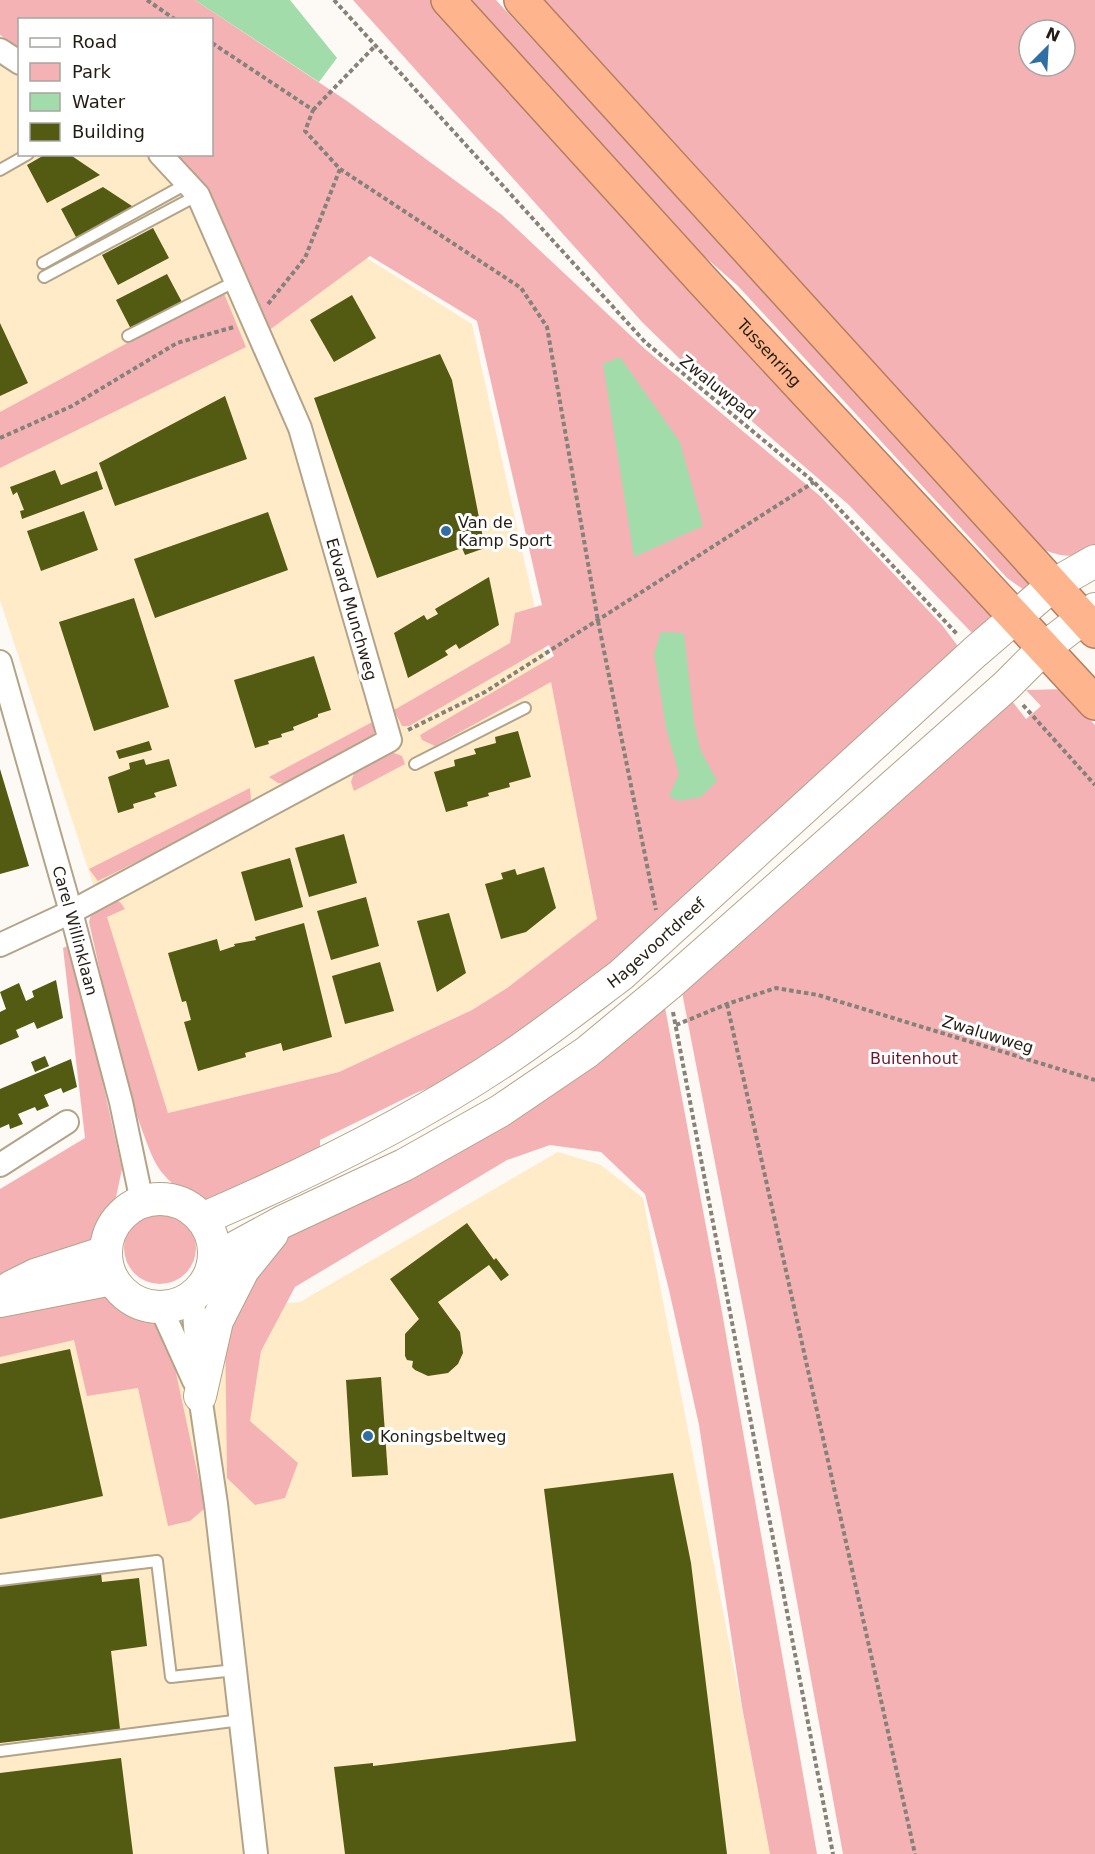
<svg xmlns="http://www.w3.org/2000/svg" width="1095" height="1854" font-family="'DejaVu Sans',sans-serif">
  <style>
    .built { fill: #ffebc7 }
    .green { fill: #f5b2b5; fill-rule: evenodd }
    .water { fill: #a2dcaa }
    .building { fill: #535b13 }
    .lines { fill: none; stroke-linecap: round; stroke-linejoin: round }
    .lane-casing { stroke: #b3a489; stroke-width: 14 }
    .street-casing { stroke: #b3a489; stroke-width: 26 }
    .secondary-casing { stroke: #b3a489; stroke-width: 34 }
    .highway-casing { stroke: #b17f62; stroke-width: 36 }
    .path { stroke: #868179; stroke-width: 4; stroke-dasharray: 4.5 3; stroke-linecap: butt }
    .lane { stroke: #fff; stroke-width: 10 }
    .street { stroke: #fff; stroke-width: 22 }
    .secondary { stroke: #fff; stroke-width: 32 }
    .highway { stroke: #feb48c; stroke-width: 33 }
    .poi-dot { fill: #306fa5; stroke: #fff; stroke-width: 2 }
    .labels { text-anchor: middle; stroke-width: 6; stroke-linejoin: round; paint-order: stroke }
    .street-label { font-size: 16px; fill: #231d13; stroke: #fff }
    .poi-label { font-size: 16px; fill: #231d13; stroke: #fff; text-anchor: start }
    .park-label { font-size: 16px; fill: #6f1626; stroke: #fff }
  </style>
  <rect width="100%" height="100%" fill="#fdf9f4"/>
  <g class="built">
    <polygon points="0,41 19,53 20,154 188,155 279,203 472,324 551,681 597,920 507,988 472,1010 339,1072 168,1113 0,600"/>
    <polygon points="558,1152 601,1165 643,1198 770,1854 0,1854 0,1346 135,1316 300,1302"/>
  </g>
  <g class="green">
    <path d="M0 0H195L347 101 502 215 645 349 820 496 942 625 960 649 631 959 477 1069 416 1093 320 1140V1149L216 1200C197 1200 177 1190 164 1175 153 1163 148 1145 142 1130 118 1063 105 992 89 922L92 911 111 899 120 902 125 909 107 917 168 1113 339 1072 472 1010 507 988 597 919 551 682 435 746 422 740 420 735 554 656 549 645 409 726H402L394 710 510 643 515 613 542 605 477 321 370 256 268 331 205 185 174 155 212 154V20H20L19 48 0 35Z"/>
    <polygon points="353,0 433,0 993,616 972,633 849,505 681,360 642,322"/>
    <polygon points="468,0 496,0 1027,574 1033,582 1027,592 1007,578 738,286 669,225"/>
    <path d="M538 0H1095V550C1075 559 1060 557 1040 548ZM1029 30H1065V66H1029Z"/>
    <polygon points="223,291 246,347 0,468 0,412"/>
    <polygon points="1067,689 1074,703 1095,725 1095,1854 843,1854 746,1323 681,987 1012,701 1026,719 1041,706 1026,690"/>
    <polygon points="376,720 376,729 372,738 288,784 278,783 269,777"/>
    <polygon points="389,751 402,756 405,764 354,791 351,782 355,770"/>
    <polygon points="250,788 251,799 245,808 98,881 89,869"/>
    <polygon points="72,944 122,1169 116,1197 91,1240 0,1276 0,1189 85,1138 63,948"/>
    <polygon points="664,1002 722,1312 817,1854 770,1854 742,1707 699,1425 669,1290 645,1194 601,1152 550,1145 507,1160 295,1287 261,1351 250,1421 298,1463 285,1498 255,1505 227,1478 225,1324 278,1239"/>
    <circle cx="160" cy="1248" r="36"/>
    <polygon points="109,1294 155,1319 170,1345 205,1508 190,1521 168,1526 138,1388 87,1396 74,1340 0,1357 0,1308"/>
  </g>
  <g class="water">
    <polygon points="195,0 290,0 337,58 319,82"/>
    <polygon points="620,357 680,442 703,526 634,557 603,364"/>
    <polygon points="661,632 684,633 694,722 700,749 717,781 701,797 678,801 669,796 679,774 666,728 654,654"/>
  </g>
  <g class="building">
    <polygon points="46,154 69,154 100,175 47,203 27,165"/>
    <polygon points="103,187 135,208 77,239 61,209"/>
    <polygon points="153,228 169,258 118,285 102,255"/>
    <polygon points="167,274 183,304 132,331 116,300"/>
    <polygon points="352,295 376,338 334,362 310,320"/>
    <polygon points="0,323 28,383 0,396"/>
    <polygon points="440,354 452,380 485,548 465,555 462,548 377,578 314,398"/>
    <polygon points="225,396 247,459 115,506 99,463"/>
    <polygon points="55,470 61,485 97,471 103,489 22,519 20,511 24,510 17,492 13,495 10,487"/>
    <polygon points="84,511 98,550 41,571 27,531"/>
    <polygon points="268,512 288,570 155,618 134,559"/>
    <polygon points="489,577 499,625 459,649 456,644 445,651 448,655 408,678 394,633 424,615 427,620 438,614 435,609"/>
    <polygon points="134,598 169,707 94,731 59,622"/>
    <polygon points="314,656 331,710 318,714 318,717 293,727 294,730 281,734 282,737 268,741 269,744 255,748 234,680"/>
    <polygon points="518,731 531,777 509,783 510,787 488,793 489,796 467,802 468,806 446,812 434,772 455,766 454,760 476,754 474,749 496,743 495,737"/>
    <polygon points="149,741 152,750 119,759 116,751"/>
    <polygon points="144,759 146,765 169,759 177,786 154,793 156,797 133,804 134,808 118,813 108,777 130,769 129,763"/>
    <polygon points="0,769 29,866 0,874"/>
    <polygon points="344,834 357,883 309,897 295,848"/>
    <polygon points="290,858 303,907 255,921 241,872"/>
    <polygon points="544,867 556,908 526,932 501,939 485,884 503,879 501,873 515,869 517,875"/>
    <polygon points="366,897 379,946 331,960 317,911"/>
    <polygon points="449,913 466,973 437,992 417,921"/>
    <polygon points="304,923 332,1037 283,1051 281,1043 245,1053 246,1057 198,1071 184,1022 191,1020 186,1001 182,1002 168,953 217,939 220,951 235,946 234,944 256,940 255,937"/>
    <polygon points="380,962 394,1011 345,1024 332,976"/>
    <polygon points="56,980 63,1018 37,1029 34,1022 16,1030 19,1037 0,1045 0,1012 6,1009 0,992 19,983 26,1001 34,997 32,991"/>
    <polygon points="45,1056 49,1066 35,1072 31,1062"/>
    <polygon points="71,1059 77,1087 63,1093 61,1088 44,1095 49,1106 37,1111 35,1107 18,1114 23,1124 10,1129 9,1124 0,1128 0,1089"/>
    <polygon points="467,1223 494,1260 496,1258 509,1275 501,1281 489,1265 438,1302 460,1332 463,1353 458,1364 448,1373 428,1376 415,1370 412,1367 413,1361 407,1360 405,1356 405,1334 419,1319 390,1279"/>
    <polygon points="70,1349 103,1496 0,1519 0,1364"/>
    <polygon points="381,1377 388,1475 352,1477 346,1380"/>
    <polygon points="673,1473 691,1563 727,1854 345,1854 334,1767 373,1763 373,1766 576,1741 544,1489"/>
    <polygon points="101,1573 102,1582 139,1578 147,1646 111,1651 120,1729 0,1743 0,1585"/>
    <polygon points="121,1758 133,1854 0,1854 0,1773"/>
  </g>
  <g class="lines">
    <defs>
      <g id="lane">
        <polyline points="0,170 28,154"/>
        <polyline points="43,263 188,183"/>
        <polyline points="44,277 198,195"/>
        <polyline points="128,336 234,282"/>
        <polyline points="415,764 525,708"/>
        <polyline points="0,1580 157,1561 171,1677 235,1670"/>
        <polyline points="0,1751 241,1720"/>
      </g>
      <g id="street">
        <polyline points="0,50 20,63"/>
        <path id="s1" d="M0 662 71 912 121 1102 142 1202"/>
        <polyline points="0,945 71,912 390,740 300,428 198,195 160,154"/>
        <polyline points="0,1165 67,1122"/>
        <polyline points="193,1297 200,1396 216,1504 256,1854"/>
        <polyline points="161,1308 194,1381"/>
      </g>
      <g id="secondary">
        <circle cx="160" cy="1253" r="54"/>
        <path id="s2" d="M202 1219C309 1173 415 1121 511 1056 549 1030 585 1002 621 975L975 652 1053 585 1095 561"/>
        <polyline points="214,1259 282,1222 404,1165 500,1111 587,1052 668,985 1006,686 1043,649 1095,609"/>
        <polyline points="11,1287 35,1275 106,1252"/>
        <polyline points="0,1301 112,1279"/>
        <polyline points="200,1396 217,1321 243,1270 272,1234"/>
      </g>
      <g id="highway">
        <path id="s3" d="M448 0 703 281 1095 703"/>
        <polyline points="521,0 1095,631"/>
      </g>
    </defs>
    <use href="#lane" class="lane-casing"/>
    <use href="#street" class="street-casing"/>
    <use href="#secondary" class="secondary-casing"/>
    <use href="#highway" class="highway-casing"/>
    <g class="path">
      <polyline points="147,0 176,20"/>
      <polyline points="334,0 645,342 814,482 957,634"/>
      <polyline points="212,43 313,110 305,131 340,169 521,288 547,327 598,621 656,910"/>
      <polyline points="313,110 375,46"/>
      <polyline points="268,304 305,258 340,169"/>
      <polyline points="0,438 72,406 177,343 234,327"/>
      <polyline points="1023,705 1095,785"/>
      <polyline points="408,730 485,692 814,482"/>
      <polyline points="727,1004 915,1854"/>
      <polyline points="673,1012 833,1854"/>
      <polyline points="676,1025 727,1004 776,988 818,995 1095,1080"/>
    </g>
    <use href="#lane" class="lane"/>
    <use href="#street" class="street"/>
    <use href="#secondary" class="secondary"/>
    <use href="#highway" class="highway"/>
  </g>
  <g class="poi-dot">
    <circle cx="446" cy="531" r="6"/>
    <circle cx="368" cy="1436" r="6"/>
  </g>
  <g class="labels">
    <g class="street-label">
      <text dy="6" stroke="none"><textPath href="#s3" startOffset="477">Tussenring</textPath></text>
      <text transform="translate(718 387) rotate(39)" y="6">Zwaluwpad</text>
      <text transform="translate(352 609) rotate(74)" y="6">Edvard Munchweg</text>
      <text dy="6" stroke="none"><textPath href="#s1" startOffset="279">Carel Willinklaan</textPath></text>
      <text dy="6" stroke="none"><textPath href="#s2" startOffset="534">Hagevoortdreef</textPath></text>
      <text transform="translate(988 1034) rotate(17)" y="6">Zwaluwweg</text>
    </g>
    <g class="poi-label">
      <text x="458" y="528">Van de<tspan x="458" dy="18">Kamp Sport</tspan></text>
      <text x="380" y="1442">Koningsbeltweg</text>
    </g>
    <g class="park-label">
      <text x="914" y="1064">Buitenhout</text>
    </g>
  </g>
  <rect x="18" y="18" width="195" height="138" fill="#ffffff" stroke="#a7a5a1" stroke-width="1.5"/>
  <rect x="30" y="38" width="30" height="9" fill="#ffffff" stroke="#a7a5a1" stroke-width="1.5"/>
  <text x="72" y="48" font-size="18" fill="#231d13">Road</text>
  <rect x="30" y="63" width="30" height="18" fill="#f5b2b5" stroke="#a7a5a1" stroke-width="1.5"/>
  <text x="72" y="78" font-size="18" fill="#231d13">Park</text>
  <rect x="30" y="93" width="30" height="18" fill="#a2dcaa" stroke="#a7a5a1" stroke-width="1.5"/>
  <text x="72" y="108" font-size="18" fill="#231d13">Water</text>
  <rect x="30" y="123" width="30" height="18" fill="#535b13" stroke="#a7a5a1" stroke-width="1.5"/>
  <text x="72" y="138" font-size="18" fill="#231d13">Building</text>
  <g transform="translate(1047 48) rotate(24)"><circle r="28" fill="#ffffff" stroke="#a7a5a1" stroke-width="1.5"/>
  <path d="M0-4.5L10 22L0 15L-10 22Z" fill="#306fa5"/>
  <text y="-9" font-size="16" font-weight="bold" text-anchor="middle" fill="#231d13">N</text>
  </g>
</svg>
